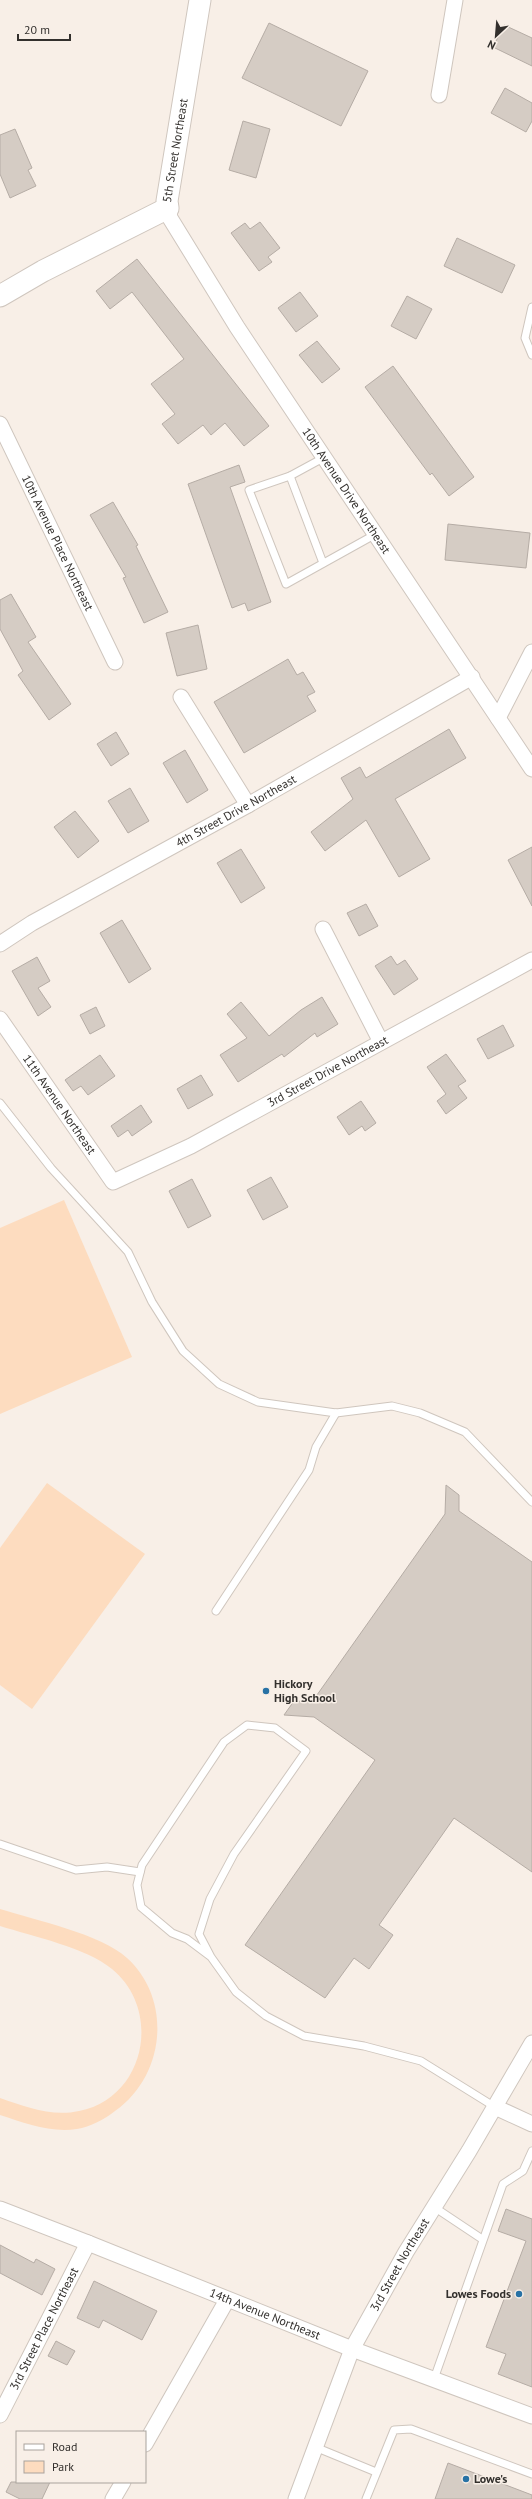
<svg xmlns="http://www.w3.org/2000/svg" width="532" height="2499" font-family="'PT Sans',sans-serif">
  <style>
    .green { fill: #fddcbf }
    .building { fill: #d5ccc4; stroke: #b5aca5 }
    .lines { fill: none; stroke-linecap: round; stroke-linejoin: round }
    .lane-casing { stroke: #cfc6be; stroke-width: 9 }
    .street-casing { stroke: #cfc6be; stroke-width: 17 }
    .secondary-casing { stroke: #cfc6be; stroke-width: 23 }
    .lane { stroke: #fff; stroke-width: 7 }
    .street { stroke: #fff; stroke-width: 15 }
    .secondary { stroke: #fff; stroke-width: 21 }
    .poi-dot { fill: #2872a5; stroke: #f8efe7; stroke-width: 1.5 }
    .labels { text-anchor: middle; stroke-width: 3; stroke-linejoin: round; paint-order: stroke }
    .street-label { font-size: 12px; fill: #33302d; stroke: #f8efe7 }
    .poi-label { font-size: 12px; font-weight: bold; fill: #33302d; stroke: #f8efe7; text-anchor: start }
  </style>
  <rect width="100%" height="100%" fill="#f8efe7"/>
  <g class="green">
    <polygon points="64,1200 132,1357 0,1414 0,1228"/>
    <polygon points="47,1483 145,1554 32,1709 0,1685 0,1548"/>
    <path d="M0 1909C35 1920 101 1934 127 1958 173 2000 165 2076 115 2111 105 2119 90 2127 77 2129 50 2133 25 2123 0 2115V2098C26 2107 52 2117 79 2111 145 2098 163 2011 112 1969 87 1948 32 1936 0 1926Z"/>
  </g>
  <g class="building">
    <polygon points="269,23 368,71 341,126 242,78"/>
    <polygon points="504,25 532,38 532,66 493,47"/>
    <polygon points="505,88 532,103 532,121 526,132 491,113"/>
    <polygon points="243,121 270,129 256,178 229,170"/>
    <polygon points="15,129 32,168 28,170 36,186 10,198 0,174 0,135"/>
    <polygon points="260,222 280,248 268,257 272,262 259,271 231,233 245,223 250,229"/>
    <polygon points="457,238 515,265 502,293 444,266"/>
    <polygon points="137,259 269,426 244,446 225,423 211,435 203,425 178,444 162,424 175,414 151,384 184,359 132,292 110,309 96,291"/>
    <polygon points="300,292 318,316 296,332 278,308"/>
    <polygon points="407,296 432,309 416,339 391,326"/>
    <polygon points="317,341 340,369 322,383 299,355"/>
    <polygon points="393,366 474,477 449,496 432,473 430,475 365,387"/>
    <polygon points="239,465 245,482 230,487 271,602 248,611 245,603 232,608 188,484"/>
    <polygon points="113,502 138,545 136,546 168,612 144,623 123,578 126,577 90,515"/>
    <polygon points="448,524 530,533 526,568 445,560"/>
    <polygon points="11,594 36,637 28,642 71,704 49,720 18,675 23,671 0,629 0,600"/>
    <polygon points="198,625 207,669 177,676 166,633"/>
    <polygon points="288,659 297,675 303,672 315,692 307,696 316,711 244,753 214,702"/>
    <polygon points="449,729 466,758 395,799 430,859 399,877 366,820 325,851 311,832 353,799 341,778 360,767 366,778"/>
    <polygon points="116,732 129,754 111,766 97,744"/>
    <polygon points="185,750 208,790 187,803 163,763"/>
    <polygon points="130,788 149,821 128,833 108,801"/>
    <polygon points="75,811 99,841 78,858 54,827"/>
    <polygon points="532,847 532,906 508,860"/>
    <polygon points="241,849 265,888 241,903 217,863"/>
    <polygon points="366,904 378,926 359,936 347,913"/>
    <polygon points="122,920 151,969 129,983 100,933"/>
    <polygon points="391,956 397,965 405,960 418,979 394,995 375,966"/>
    <polygon points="37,957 50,981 38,988 51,1007 38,1016 12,971"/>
    <polygon points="322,997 338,1024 317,1037 315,1033 284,1057 282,1054 238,1082 220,1055 247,1038 227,1014 241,1002 269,1036 301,1010"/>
    <polygon points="96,1007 105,1026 90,1034 80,1015"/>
    <polygon points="503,1025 514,1046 488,1059 477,1039"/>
    <polygon points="446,1054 466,1081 458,1086 467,1098 446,1114 437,1101 446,1094 427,1067"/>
    <polygon points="100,1055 115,1076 88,1095 81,1086 73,1091 65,1080"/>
    <polygon points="201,1075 213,1095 188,1109 177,1089"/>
    <polygon points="361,1101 376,1123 365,1131 362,1126 349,1135 337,1117"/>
    <polygon points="141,1105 152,1122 132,1136 128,1130 118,1137 111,1126"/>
    <polygon points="271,1177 288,1207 263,1220 247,1190"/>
    <polygon points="192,1179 211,1216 188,1228 169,1191"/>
    <polygon points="446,1485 459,1495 459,1511 532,1562 532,1872 454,1818 379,1925 393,1935 369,1969 354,1958 325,1998 245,1945 375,1760 314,1717 284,1715 294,1701 312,1702 445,1514"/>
    <polygon points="506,2209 532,2219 532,2387 498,2374 506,2354 486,2347 526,2241 498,2231"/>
    <polygon points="0,2245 34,2263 36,2259 55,2269 42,2295 0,2273"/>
    <polygon points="94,2281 157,2311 142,2340 103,2320 99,2328 77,2318"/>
    <polygon points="56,2341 75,2351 67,2365 48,2356"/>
    <polygon points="448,2463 532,2495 532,2499 435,2499"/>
    <polygon points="11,2482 50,2482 42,2499 20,2499 6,2492"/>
  </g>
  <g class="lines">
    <defs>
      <g id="lane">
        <polyline points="532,307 525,338 532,355"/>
        <polyline points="325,457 290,476 249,490 286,584 376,534"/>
        <polyline points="290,476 323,563"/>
        <polyline points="0,1103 51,1168 128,1252 152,1302 183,1351 219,1384 258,1402 336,1413 392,1406 420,1413 465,1432 532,1502"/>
        <polyline points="216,1611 309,1470 316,1447 336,1413"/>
        <polyline points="0,1844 76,1870 107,1867 140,1872"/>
        <polyline points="211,1957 187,1939 172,1933 141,1907 137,1885 142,1865 224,1742 247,1725 275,1728 306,1751 234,1854 210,1899 199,1934 211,1957 236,1992 266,2016 304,2036 364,2046 421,2061 495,2107"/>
        <polyline points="434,2207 482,2239"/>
        <polyline points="434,2379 503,2184 523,2171 532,2151"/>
        <polyline points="315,2447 376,2472"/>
        <polyline points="366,2499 394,2430 411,2429 532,2474"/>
      </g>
      <g id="street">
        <polyline points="439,95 455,0"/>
        <path id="s1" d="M168 208 170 218 237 327 532 769"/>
        <path id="s2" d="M0 424 115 662"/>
        <polyline points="181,697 248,805"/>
        <polyline points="498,718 532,652"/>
        <polyline points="323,929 381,1042"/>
        <path id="s3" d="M0 944 32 923 248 805 472 677"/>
        <path id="s4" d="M0 1019 113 1182 191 1146 532 960"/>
        <polyline points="495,2107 532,2124"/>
        <path id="s5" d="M0 2209 88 2243 352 2349 532 2416"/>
        <path id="s6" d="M0 2415 88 2243"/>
        <polyline points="145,2444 227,2300"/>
        <polyline points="113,2499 123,2482"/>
        <path id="s7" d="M296 2499 352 2349 406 2252 469 2151 532 2043"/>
      </g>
      <g id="secondary">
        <path id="s8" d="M0 296 43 271 168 208 167 201 200 0"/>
      </g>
    </defs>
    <use href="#lane" class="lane-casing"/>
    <use href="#street" class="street-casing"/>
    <use href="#secondary" class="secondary-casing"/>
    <use href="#lane" class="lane"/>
    <use href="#street" class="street"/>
    <use href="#secondary" class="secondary"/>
  </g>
  <g class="poi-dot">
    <circle cx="266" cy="1691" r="4"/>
    <circle cx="519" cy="2294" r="4"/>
    <circle cx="466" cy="2479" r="4"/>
  </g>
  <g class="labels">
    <g class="street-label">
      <text dy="4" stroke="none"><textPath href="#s8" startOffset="248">5th Street Northeast</textPath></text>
      <text dy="4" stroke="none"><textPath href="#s1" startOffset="335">10th Avenue Drive Northeast</textPath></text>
      <text dy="4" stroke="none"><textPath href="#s2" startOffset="132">10th Avenue Place Northeast</textPath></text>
      <text dy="4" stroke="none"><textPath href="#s3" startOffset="271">4th Street Drive Northeast</textPath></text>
      <text dy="4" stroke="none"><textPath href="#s4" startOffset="440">3rd Street Drive Northeast</textPath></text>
      <text dy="4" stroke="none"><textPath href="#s4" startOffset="104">11th Avenue Northeast</textPath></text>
      <text dy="4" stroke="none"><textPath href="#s7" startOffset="257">3rd Street Northeast</textPath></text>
      <text dy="4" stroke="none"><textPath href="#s5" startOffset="285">14th Avenue Northeast</textPath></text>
      <text dy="4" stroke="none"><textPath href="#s6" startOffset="97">3rd Street Place Northeast</textPath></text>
    </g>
    <g class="poi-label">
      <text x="274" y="1688">Hickory<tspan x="274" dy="14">High School</tspan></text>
      <text x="511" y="2298" text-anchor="end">Lowes Foods</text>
      <text x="474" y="2483">Lowe's</text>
    </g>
  </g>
  <rect x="16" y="2431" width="130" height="52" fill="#f8efe7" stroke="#a9a39d"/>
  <rect x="24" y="2444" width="20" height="6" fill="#ffffff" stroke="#a9a39d"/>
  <text x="52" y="2451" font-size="12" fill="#33302d">Road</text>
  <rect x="24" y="2461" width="20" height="12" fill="#fddcbf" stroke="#a9a39d"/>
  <text x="52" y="2471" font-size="12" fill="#33302d">Park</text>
  <g transform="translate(496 36) rotate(206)" stroke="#f8efe7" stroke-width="3" paint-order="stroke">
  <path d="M0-3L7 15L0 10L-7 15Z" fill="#33302d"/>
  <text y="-6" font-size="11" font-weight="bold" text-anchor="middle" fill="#33302d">N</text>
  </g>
  <path d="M18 34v6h52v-6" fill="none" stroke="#33302d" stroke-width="2"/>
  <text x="24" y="34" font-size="12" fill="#33302d" stroke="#f8efe7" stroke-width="3" paint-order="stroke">20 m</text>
</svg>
